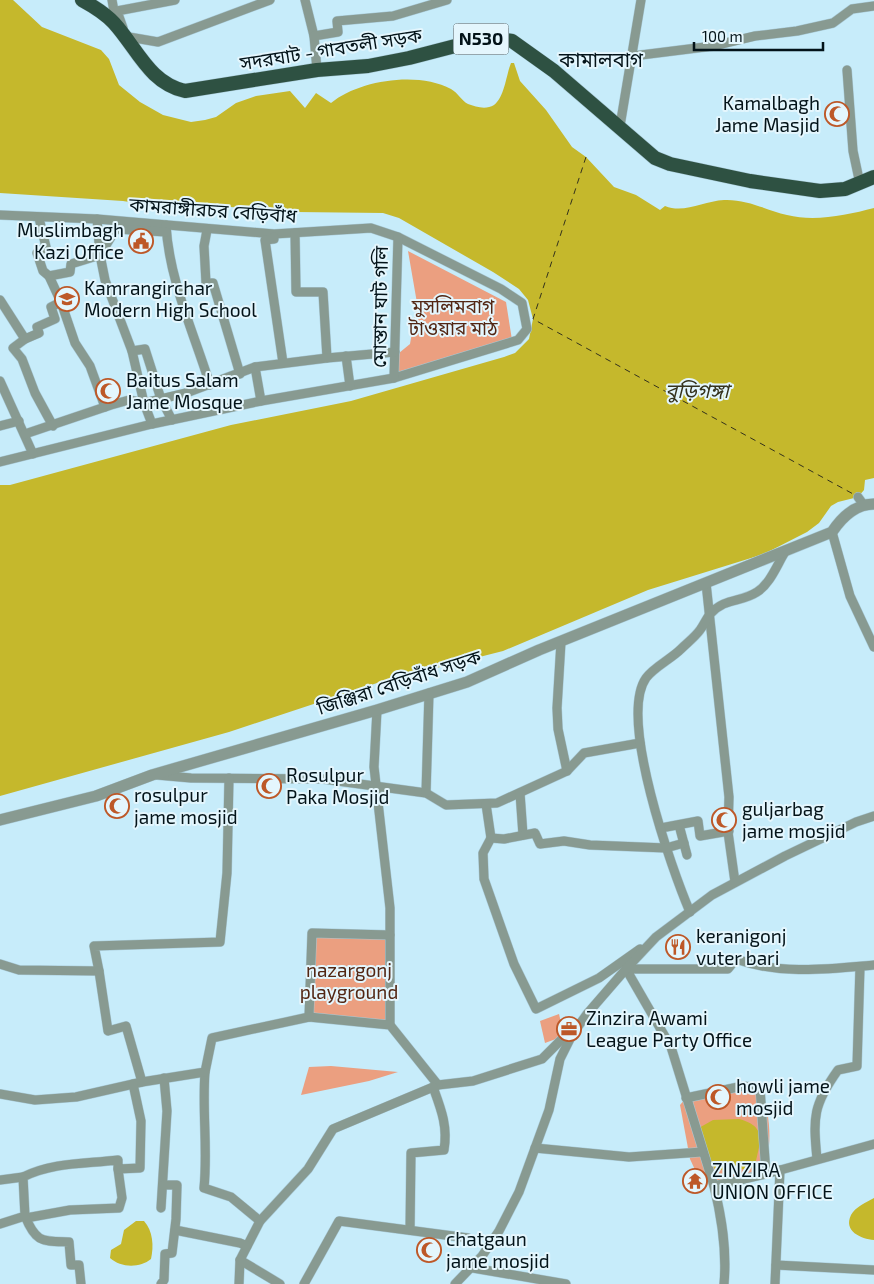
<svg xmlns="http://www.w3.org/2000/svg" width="874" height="1284" font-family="'Exo 2','Noto Sans Bengali',sans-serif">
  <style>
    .green { fill: #eb9f80 }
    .water { fill: #c5b82c }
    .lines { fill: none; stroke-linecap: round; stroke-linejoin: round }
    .ferry { stroke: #34321c; stroke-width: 1; stroke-dasharray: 6 5; stroke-linecap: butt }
    .minor-casing { stroke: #a8c9d6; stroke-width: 10 }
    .tertiary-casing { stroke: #a8c9d6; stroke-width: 12 }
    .trunk-casing { stroke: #a8c9d6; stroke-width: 15 }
    .minor { stroke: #889a91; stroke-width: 9 }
    .tertiary { stroke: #889a91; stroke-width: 11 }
    .trunk { stroke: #2e5142; stroke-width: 14 }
    .labels { text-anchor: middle; stroke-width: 4; stroke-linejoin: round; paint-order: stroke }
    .shield { fill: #e4f6fd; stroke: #46575d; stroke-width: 1 }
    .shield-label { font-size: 18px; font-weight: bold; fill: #031319 }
    .street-label { font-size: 19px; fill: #031319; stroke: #e4f6fd }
    .poi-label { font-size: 19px; fill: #031319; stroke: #e4f6fd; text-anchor: start }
    .park-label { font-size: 19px; fill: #522613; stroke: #e4f6fd }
    .neighbourhood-label { font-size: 20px; fill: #031319; stroke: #e4f6fd }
    .water-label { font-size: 20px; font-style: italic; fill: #34321c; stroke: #e4f6fd }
  </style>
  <rect width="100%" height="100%" fill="#c7ecfa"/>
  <g class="green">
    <polygon points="408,251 506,302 512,340 398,372 399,353 410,344 417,303"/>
    <polygon points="312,933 390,935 390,1025 309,1017"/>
    <polygon points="559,1014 564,1036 545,1043 540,1021"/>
    <polygon points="331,1066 398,1072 369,1081 301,1095 309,1067"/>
    <path d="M726 1087 762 1092C770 1113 774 1153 761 1173L714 1186 696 1172 690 1159 680 1105 686 1098Z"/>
  </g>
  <g class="water">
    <path d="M0 0H13L42 27 101 50 109 59 119 85 140 102 163 115 191 122 205 120 216 117 236 103 256 96 290 91 305 108 316 93 331 103C359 80 418 71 451 89 458 93 462 101 468 104 476 107 486 110 494 105 505 96 506 75 511 63H514L520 81 546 110 572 147 586 157 614 187 636 195 660 210 665 206C684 214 704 201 724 200 747 199 766 210 787 215 815 222 847 215 874 208V478L865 480 864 490 858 497 838 502 831 506 819 523 807 532 764 554 648 590 503 651 377 683 229 732 0 796V485H10L231 425 351 401 504 357 515 353 529 339 533 319 528 300 519 289 493 272 399 218 383 213 296 212 193 204 166 208 123 201 0 193Z"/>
    <path d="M739 1119C769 1127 759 1143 755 1166L749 1169 716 1170 710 1163 697 1129 713 1120Z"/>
    <path d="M874 1198V1240C861 1239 843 1231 851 1215 855 1207 867 1202 874 1198Z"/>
    <path d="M136 1221H144C153 1231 154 1246 151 1259 140 1268 121 1268 110 1258L111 1250 121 1244 124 1230Z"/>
  </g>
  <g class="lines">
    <polyline class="ferry" points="586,157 533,319 855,495"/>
    <defs>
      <g id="minor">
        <polyline points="112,0 115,17"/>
        <polyline points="305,0 314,36 317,70"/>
        <polyline points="123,28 117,11 175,0"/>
        <polyline points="314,36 338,32 337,21 393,16 447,0"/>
        <polyline points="129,37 158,42 270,0"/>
        <polyline points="633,56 713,46 755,36 797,31 833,23 852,9 874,6"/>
        <polyline points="847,70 853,151 860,184"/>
        <polyline points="620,126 641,0"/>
        <polyline points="0,215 97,219 274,234 371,228 398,237 501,289 522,303 527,329 518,340 394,378 261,401 152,424 0,462"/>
        <polyline points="39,218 46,247 37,253 43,271 49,276 61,302 75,343 90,366 105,407"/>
        <polyline points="97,219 100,255 105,280 132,351 144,403 152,424"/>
        <path d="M166 225C169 280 194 333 210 385"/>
        <polyline points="207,230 204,246 206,283 213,283 240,374"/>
        <polyline points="295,233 296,292 323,292 327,358"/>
        <polyline points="274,237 274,239 265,240 283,363"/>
        <polyline points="49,276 70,272 71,264 100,255 116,229 166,232"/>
        <polyline points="0,300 25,339 13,348 22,359 35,393 53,426"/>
        <polyline points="25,339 39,333 37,327 55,319 51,307 61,302"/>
        <polyline points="132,351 145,349 161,399 172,420"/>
        <polyline points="346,356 350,386"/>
        <polyline points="255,367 261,401"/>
        <polyline points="394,378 398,237"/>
        <polyline points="0,381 33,454"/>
        <polyline points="0,426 19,421"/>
        <polyline points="25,434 111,405 129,400 144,403 186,393 255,367 327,358 395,352"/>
        <polyline points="858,497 863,504"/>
        <polyline points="832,532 850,596 874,647"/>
        <polyline points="706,583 729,797 728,832 735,882"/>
        <polyline points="561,642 557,708 558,729 567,771"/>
        <polyline points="377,710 374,767 390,908 390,1025"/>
        <polyline points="157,775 191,778 323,779 426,793 446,805 497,803 567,771 584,753 640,743"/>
        <polyline points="426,793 429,693"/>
        <polyline points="520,793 523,835"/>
        <polyline points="486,804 491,838"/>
        <polyline points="679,825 687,855"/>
        <polyline points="661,828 698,821 700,836 729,831"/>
        <path d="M690 912C672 870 618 718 646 678 654 667 671 659 681 649 687 643 695 637 700 630 704 625 706 619 710 614 726 597 740 603 757 592 770 584 777 565 785 552"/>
        <polyline points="640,949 599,978 536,1009 514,964 484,879 483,853 491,838 504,839 535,833 540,844 564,841 590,845 666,848 684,843"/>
        <polyline points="0,964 19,970 99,971 94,946 220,942 227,873 229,778"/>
        <path d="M874 965C828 969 780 975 736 959L728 969H626L671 1047 714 1186 766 1174 874 1144"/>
        <polyline points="99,971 108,1031 126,1026 142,1082"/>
        <polyline points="309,1017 312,933 390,935"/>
        <path d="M205 1072C202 1111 208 1149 204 1188L231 1197 260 1221"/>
        <polyline points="438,1085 473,1081 542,1059 573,1028"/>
        <polyline points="0,1094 35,1100 76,1097 142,1082 205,1072 212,1038 309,1017 390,1025 438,1085 333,1129 308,1169 260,1221 240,1260 239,1284"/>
        <polyline points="686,1098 743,1086 760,1088 766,1174"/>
        <polyline points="535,1148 629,1157 702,1152"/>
        <path d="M817 1159C813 1117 813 1105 838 1070L857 1066 860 967"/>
        <polyline points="0,1180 23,1177"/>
        <path d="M714 1186C722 1219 727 1250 724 1284"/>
        <polyline points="161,1208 167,1111 164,1078"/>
        <path d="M25 1216C36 1243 42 1241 69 1242L71 1265H79L81 1284"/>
        <polyline points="26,1218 70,1210 119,1208 122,1198 118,1169"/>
        <path d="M0 1224 25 1216 23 1177C53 1162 85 1164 118 1160V1169L140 1168 141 1121 133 1084"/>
        <polyline points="175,1230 240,1243 247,1246"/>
        <path d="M410 1230 411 1153 444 1150C448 1126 441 1109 433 1087"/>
        <polyline points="240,1260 280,1284"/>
        <polyline points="776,1265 874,1270"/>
        <polyline points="473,1268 566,1284"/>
        <polyline points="161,1284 164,1280 165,1254 172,1253 176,1219 177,1185 164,1185"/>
        <polyline points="304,1284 339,1221 468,1238"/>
        <polyline points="455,1284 482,1256 499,1231 519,1192 549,1110 560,1059 572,1035 587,1014 626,969 656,937 712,895 785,856 856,822 874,816"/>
        <polyline points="775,1284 780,1170"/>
      </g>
      <path id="tertiary" d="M0 820 96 796 152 775 377 710 467 682 539 650 832 532C842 517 856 504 874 504"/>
      <path id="trunk" d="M82 0C93 6 105 13 114 23 137 48 149 83 185 91L317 70 368 66 409 58 490 37 512 41 554 71 655 158 670 164 750 181 820 191 845 189 874 177"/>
    </defs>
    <use href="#minor" class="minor-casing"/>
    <use href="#tertiary" class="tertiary-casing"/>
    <use href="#trunk" class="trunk-casing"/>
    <use href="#minor" class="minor"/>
    <use href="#tertiary" class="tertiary"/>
    <use href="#trunk" class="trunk"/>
  </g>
  <defs>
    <symbol id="mosque-ring" viewBox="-11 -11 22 22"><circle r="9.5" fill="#e4f6fd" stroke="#bd5828" stroke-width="1.5"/><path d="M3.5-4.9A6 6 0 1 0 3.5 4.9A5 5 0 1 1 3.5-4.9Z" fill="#bd5828"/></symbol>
    <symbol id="civic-ring" viewBox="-11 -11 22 22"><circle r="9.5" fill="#e4f6fd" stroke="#bd5828" stroke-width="1.5"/><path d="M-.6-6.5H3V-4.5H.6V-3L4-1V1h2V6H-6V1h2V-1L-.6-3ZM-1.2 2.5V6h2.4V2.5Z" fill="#bd5828"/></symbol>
    <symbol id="school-ring" viewBox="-11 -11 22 22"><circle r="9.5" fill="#e4f6fd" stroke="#bd5828" stroke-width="1.5"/><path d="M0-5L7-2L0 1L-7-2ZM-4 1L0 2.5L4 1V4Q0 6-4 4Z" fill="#bd5828"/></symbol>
    <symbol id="restaurant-ring" viewBox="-11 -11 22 22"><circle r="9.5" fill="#e4f6fd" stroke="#bd5828" stroke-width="1.5"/><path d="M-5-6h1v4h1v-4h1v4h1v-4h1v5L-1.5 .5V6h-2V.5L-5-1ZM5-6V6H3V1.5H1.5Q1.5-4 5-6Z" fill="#bd5828"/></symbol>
    <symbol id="office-ring" viewBox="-11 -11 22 22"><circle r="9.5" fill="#e4f6fd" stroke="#bd5828" stroke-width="1.5"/><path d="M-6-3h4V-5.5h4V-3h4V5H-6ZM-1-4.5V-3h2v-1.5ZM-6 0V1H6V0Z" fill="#bd5828"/></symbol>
    <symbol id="temple-ring" viewBox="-11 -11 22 22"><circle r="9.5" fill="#e4f6fd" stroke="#bd5828" stroke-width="1.5"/><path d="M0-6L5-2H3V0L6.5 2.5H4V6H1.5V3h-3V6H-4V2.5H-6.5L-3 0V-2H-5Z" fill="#bd5828"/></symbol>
  </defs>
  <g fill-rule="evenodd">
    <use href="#mosque-ring" x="823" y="100" width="28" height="28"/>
    <use href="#civic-ring" x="127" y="227" width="28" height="28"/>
    <use href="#school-ring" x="53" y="285" width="28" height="28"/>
    <use href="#mosque-ring" x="94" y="377" width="28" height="28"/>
    <use href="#mosque-ring" x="255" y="772" width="28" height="28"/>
    <use href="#mosque-ring" x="103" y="792" width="28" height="28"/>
    <use href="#mosque-ring" x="710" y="806" width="28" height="28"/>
    <use href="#restaurant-ring" x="664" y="933" width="28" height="28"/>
    <use href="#office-ring" x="555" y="1015" width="28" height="28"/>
    <use href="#mosque-ring" x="704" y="1083" width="28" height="28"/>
    <use href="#temple-ring" x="681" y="1167" width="28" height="28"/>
    <use href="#mosque-ring" x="415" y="1236" width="28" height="28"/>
  </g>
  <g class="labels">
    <rect class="shield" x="453.5" y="23.5" width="55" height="31" rx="4"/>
    <g class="shield-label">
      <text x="481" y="45">N530</text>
    </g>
    <g class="street-label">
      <text transform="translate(331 49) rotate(-9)" y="7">সদরঘাট - গাবতলী সড়ক</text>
      <text transform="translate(213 210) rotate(4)" y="7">কামরাঙ্গীরচর বেড়িবাঁধ</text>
      <text transform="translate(380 307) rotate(-89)" y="7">মোস্তান ঘাট গলি</text>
      <text transform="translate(399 682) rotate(-18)" y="7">জিঞ্জিরা বেড়িবাঁধ সড়ক</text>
    </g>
    <g class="poi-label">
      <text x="820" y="110" text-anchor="end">Kamalbagh<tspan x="820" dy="22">Jame Masjid</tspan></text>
      <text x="124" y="237" text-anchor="end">Muslimbagh<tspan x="124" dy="22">Kazi Office</tspan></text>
      <text x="84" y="295">Kamrangirchar<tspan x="84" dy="22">Modern High School</tspan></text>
      <text x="126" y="387">Baitus Salam<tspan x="126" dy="22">Jame Mosque</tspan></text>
      <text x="286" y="782">Rosulpur<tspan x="286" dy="22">Paka Mosjid</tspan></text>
      <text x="134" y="802">rosulpur<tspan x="134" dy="22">jame mosjid</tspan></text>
      <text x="742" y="816">guljarbag<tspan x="742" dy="22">jame mosjid</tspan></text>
      <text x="696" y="943">keranigonj<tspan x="696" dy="22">vuter bari</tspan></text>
      <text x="586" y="1025">Zinzira Awami<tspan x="586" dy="22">League Party Office</tspan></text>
      <text x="736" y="1093">howli jame<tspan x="736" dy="22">mosjid</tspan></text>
      <text x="712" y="1177">ZINZIRA<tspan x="712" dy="22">UNION OFFICE</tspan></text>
      <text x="446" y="1246">chatgaun<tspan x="446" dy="22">jame mosjid</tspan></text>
    </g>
    <g class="park-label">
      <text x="453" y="313">মুসলিমবাগ<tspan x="453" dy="22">টাওয়ার মাঠ</tspan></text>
      <text x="349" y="977">nazargonj<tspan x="349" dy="22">playground</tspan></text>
    </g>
    <g class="neighbourhood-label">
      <text x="601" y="67">কামালবাগ</text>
    </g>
    <g class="water-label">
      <text x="697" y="398">বুড়িগঙ্গা</text>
    </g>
  </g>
  <path d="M694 42v8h129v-8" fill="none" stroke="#031319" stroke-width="2.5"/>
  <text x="702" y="42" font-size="15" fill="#031319" stroke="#e4f6fd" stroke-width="4" paint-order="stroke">100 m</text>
</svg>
